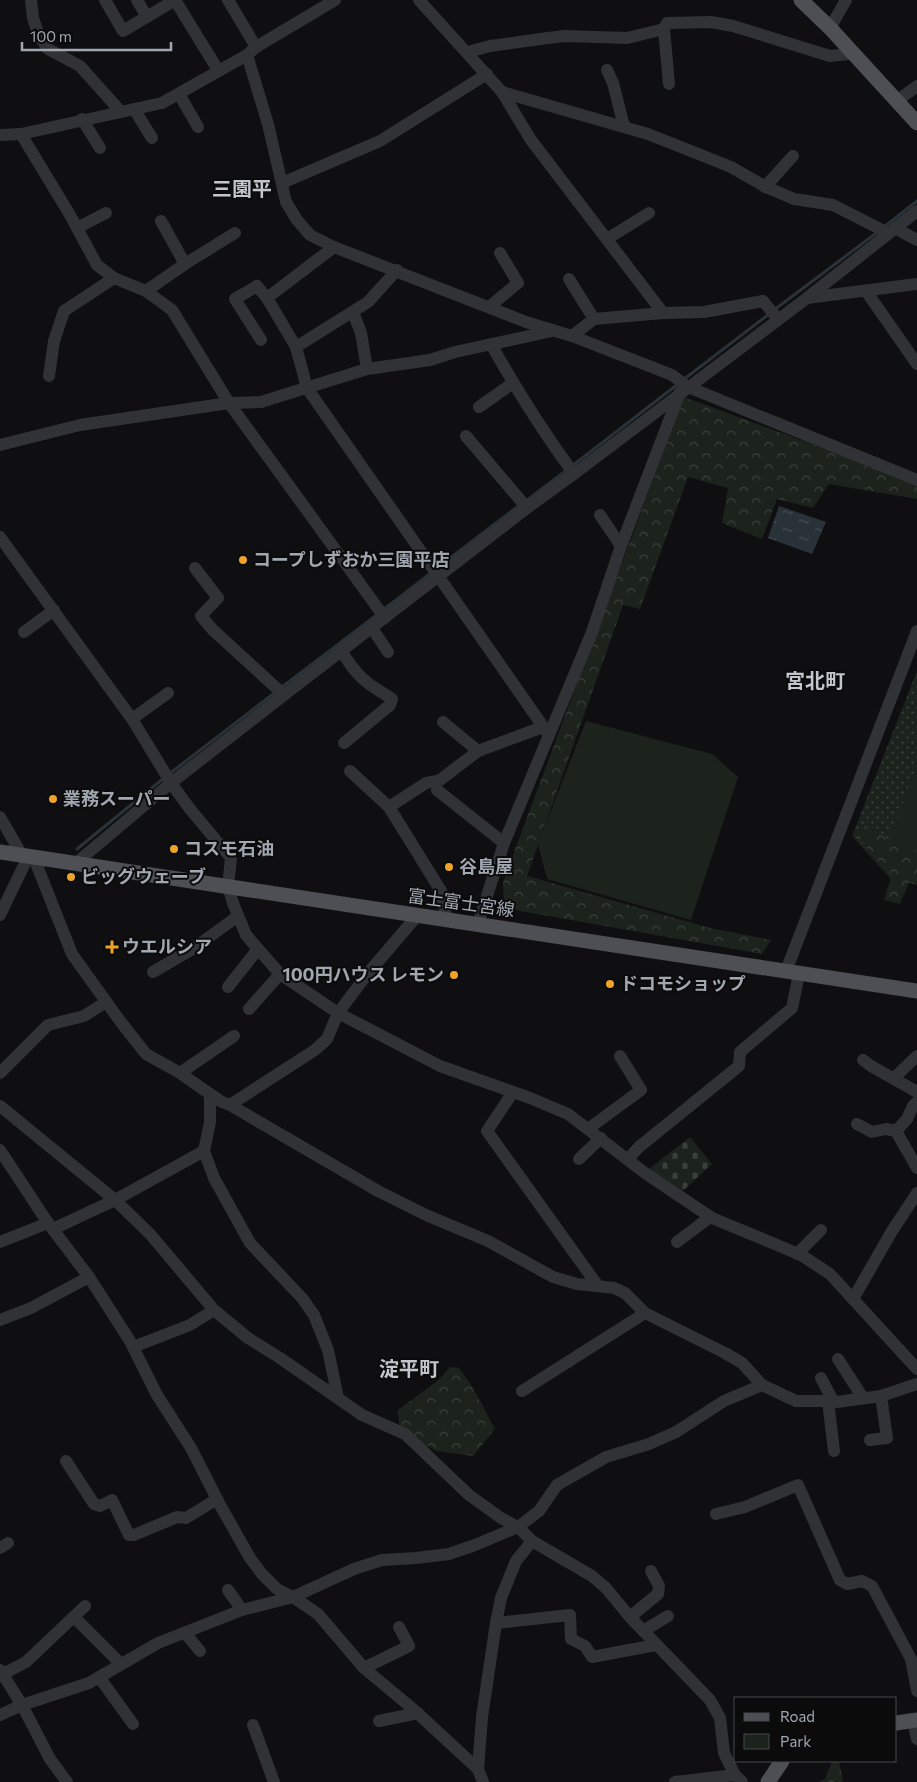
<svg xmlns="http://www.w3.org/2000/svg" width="917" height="1782" font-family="Commissioner,'Noto Sans JP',sans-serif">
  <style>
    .grass { fill: url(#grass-dots) }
    .forest { fill: url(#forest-crowns) }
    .cemetery { fill: url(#cemetery-stones) }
    .park { fill: #1c231d }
    .water { fill: url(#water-ripples) }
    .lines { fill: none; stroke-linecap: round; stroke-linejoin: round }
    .stream { stroke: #293239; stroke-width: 3 }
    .minor { stroke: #313236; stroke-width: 12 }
    .major { stroke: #4d4f55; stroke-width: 15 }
    .poi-dot { fill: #eea42b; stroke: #0b0b0c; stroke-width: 2 }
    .labels { text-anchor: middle; stroke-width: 4; stroke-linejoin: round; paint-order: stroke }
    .poi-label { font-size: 18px; font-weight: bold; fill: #a1a7b1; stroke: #0b0b0c; text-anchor: start }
    .street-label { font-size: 18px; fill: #a1a7b1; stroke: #0b0b0c }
    .quarter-label { font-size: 20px; font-weight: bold; fill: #c2c5ce; stroke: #0b0b0c }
  </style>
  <defs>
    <pattern id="grass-dots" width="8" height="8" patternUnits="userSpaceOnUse" patternTransform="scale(1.25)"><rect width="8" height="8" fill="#1c231d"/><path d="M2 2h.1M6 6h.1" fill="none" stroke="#3a403b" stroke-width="1.8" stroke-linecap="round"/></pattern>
    <pattern id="forest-crowns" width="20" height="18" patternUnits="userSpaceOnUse" patternTransform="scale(1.25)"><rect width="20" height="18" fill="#1c231d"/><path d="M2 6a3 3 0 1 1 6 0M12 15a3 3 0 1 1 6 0" fill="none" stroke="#3a403b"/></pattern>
    <pattern id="cemetery-stones" width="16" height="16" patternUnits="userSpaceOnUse" patternTransform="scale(1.25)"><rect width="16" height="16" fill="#1c231d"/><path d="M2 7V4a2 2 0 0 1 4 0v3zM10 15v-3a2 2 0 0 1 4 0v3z" fill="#3a403b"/></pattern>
    <pattern id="water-ripples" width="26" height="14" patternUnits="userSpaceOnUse" patternTransform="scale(1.25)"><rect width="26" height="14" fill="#293239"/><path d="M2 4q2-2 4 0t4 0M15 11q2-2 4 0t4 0" fill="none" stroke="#454d53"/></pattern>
  </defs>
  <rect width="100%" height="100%" fill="#0f0f11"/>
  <polygon class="grass" points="917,671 917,885 891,879 852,836"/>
  <g class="forest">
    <polygon points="684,397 917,483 917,499 829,484 813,508 777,499 762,539 722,523 728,488 688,477 640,609 623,605 527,876 710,928 771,940 762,954 504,908 503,882"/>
    <polygon points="865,826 889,839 917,849 917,883 909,882 900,904 884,900 891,877 858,837"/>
    <path d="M450 1367 459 1368 473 1388 495 1429 473 1456 437 1451 428 1446 420 1449 399 1424 398 1410C416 1395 436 1386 450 1367Z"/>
    <polygon points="832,1761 839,1761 843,1782 819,1782 825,1779"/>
  </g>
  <polygon class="cemetery" points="690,1137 712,1164 683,1191 649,1169"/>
  <g class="park">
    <polygon points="586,721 712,754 738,777 691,920 547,879 538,844"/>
    <polygon points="917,764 917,851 889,839"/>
  </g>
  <polygon class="water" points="779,506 826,522 812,554 768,538"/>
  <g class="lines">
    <g class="stream">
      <polyline points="884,227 917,201"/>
      <polyline points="774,310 879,231"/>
      <polyline points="683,380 769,314"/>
      <polyline points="572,466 678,384"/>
      <polyline points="526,501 567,470"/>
      <polyline points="436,569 521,504"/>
      <polyline points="383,610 431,573"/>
      <polyline points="282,687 378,614"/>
      <polyline points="169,774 277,691"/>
      <polyline points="77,849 164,778"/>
    </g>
    <g class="minor">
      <polyline points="31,0 33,18 39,36 48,49 80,66 121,112"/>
      <polyline points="105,0 123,31 175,0"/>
      <polyline points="137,0 147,17"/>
      <polyline points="175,0 218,70"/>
      <polyline points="228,0 256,47"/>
      <polyline points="419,0 502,92 648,134 731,167 766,187 794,199 833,205 888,233"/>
      <polyline points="830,28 846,0"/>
      <polyline points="664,29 669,84"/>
      <polyline points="468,52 490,46 548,38 565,36 627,38 664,29 667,23 711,22 733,26 830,56 848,54 852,51"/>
      <polyline points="247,55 268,124 286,202 297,220 310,235 334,247 526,322 572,336 672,375 688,387 917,480"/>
      <polyline points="607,70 613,83 624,126"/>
      <polyline points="502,92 531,140 663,313"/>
      <polyline points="179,94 198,127"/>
      <polyline points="898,100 917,86"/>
      <polyline points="134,109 152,138"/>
      <polyline points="82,119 100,148"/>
      <polyline points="21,134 70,215 97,265 114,278 146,291 172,310 229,403 385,618"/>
      <polyline points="0,135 21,134 162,103 247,55 256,47 335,0"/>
      <polyline points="282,183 380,141 487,74"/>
      <polyline points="765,187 793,156"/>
      <polyline points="161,221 185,264"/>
      <polyline points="77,228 106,213"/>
      <polyline points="895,228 917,240"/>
      <polyline points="607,239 649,213"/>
      <polyline points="397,270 368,302 296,347 307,388 549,735"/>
      <polyline points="569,279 594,319"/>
      <polyline points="146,291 185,264 235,233"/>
      <polyline points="866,291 917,364"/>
      <polyline points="267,298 334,247"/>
      <polyline points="807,298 917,284"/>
      <polyline points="489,307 518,283 500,253"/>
      <polyline points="353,312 361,333 367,369"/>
      <polyline points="572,336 594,319 663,313 704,312 763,301 778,319"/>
      <polyline points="261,340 235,299 257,286 267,298 296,347"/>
      <path d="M491 344C516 389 544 433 574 474"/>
      <polyline points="49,376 54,341 64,311 114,278"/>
      <polyline points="479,407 513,383"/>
      <polyline points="466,436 527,508"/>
      <polyline points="0,445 80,425 229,403 261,402 367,369 430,360 455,352 552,331"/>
      <polyline points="600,515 621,546"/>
      <polyline points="0,537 132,719 171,783 190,809 231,858 228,886 233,903 246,935 280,974 338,1013 440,1066 530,1098 568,1114 645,1173 712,1218 801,1255 830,1274 917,1369"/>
      <polyline points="195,568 218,598 201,616 213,630 284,695"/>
      <polyline points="372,628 388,652"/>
      <polyline points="24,632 54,610"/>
      <path d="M341 651C349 662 356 675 368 683 375 689 384 693 392 699L390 705 344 743"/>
      <polyline points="132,719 168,693"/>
      <polyline points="443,722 478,751"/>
      <polyline points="350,771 389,807 441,891 447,920"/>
      <polyline points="437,790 504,843"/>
      <polyline points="389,807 426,783 440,780 478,751 543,727"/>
      <polyline points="0,817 23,857"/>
      <polyline points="34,858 72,954 120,1021 146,1054 180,1073 220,1101 230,1105 378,1191 426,1215 488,1241 553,1277 577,1284 614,1288 625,1293 645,1313 725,1353 742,1363 762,1385 796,1401 828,1401 837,1402 881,1396 917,1384"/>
      <polyline points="76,863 171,783 284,695 527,508 574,474 807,298 917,211"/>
      <polyline points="0,915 28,857"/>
      <polyline points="478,924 504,843 592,632 621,546 680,392"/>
      <polyline points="786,971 917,631"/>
      <polyline points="153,972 194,948 238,916"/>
      <polyline points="228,987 258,949"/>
      <polyline points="249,1009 280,974"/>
      <polyline points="863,1060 871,1066 917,1092"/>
      <polyline points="0,1073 48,1025 84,1016 106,1002"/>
      <polyline points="180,1073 234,1036"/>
      <polyline points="894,1078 917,1056"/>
      <polyline points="513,1092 487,1131 598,1286"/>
      <polyline points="210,1094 210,1122 204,1151 214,1178 250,1243 302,1298 314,1315 328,1350 338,1398"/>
      <polyline points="230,1105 315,1050 327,1039 338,1013 369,972 417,916"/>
      <polyline points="0,1106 115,1200 150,1234 214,1310 248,1338 280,1358 362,1415 405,1434 469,1495 501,1518 518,1527 532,1541 592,1576 606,1588 630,1617 710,1700 720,1718 724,1753 735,1775 742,1782"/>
      <polyline points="857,1124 872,1132 886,1129 896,1131 917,1168"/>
      <polyline points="588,1129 641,1090 620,1056"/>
      <polyline points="896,1131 907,1119 913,1106 917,1102"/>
      <polyline points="0,1150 48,1223 89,1277 130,1341 157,1395 191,1448 220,1505 250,1558 262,1574 277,1589 293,1597 318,1614 364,1668 413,1709 478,1769"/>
      <polyline points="579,1159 601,1138"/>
      <polyline points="628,1159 639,1147 739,1066 740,1052 792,1008 799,974"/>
      <polyline points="53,1229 115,1200 204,1151"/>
      <polyline points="0,1242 48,1223"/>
      <polyline points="677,1242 710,1217"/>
      <polyline points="797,1254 821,1230"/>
      <polyline points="853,1299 892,1231 917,1193"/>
      <polyline points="0,1320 31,1308 89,1277"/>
      <polyline points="133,1347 190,1325 214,1310"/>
      <polyline points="838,1359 863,1398"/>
      <polyline points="821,1378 833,1401"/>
      <polyline points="522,1391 645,1313"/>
      <polyline points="828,1401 834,1451"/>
      <polyline points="870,1440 887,1438 881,1396"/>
      <polyline points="66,1461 94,1504 100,1506 112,1500 129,1535 134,1535 177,1517 186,1518 217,1499"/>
      <polyline points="716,1514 745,1507 798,1485 840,1580 847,1584 862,1581 872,1586 911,1659 917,1691"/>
      <polyline points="0,1548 8,1543"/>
      <polyline points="228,1590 242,1610"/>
      <polyline points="74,1617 121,1664"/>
      <polyline points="630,1617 658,1594 659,1586 651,1571"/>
      <polyline points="496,1623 570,1615 571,1639 585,1646 592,1657 656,1645"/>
      <polyline points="643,1631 668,1616"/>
      <polyline points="185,1633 200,1651"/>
      <polyline points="364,1668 409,1646 399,1627"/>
      <polyline points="0,1670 22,1705 50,1759 67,1782"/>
      <polyline points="3,1674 26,1662 85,1606"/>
      <polyline points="99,1677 133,1724"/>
      <polyline points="0,1715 22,1705 89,1683 158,1643 242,1610 293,1597 354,1569 382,1560 416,1558 449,1554 475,1545 518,1527 539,1511 557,1485 606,1457 649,1444 676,1432 724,1401 762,1385"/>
      <polyline points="913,1720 917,1739"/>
      <polyline points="379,1721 418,1713"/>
      <polyline points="253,1725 274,1782"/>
      <polyline points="483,1782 478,1769 482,1717 496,1623 501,1598 516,1561 532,1541"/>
      <polyline points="675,1782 735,1775"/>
    </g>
    <g class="major">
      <polyline points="801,0 830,28 917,123"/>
      <polyline points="0,852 917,991"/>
      <polyline points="896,1723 917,1720"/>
      <polyline points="768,1782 782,1761"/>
    </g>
  </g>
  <g class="poi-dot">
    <circle cx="243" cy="560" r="5"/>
    <circle cx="53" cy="799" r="5"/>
    <circle cx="174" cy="849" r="5"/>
    <circle cx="449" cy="867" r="5"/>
    <circle cx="71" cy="877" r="5"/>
    <path d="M109.5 939.5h5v5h5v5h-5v5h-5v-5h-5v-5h5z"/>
    <circle cx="454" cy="975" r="5"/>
    <circle cx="610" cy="984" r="5"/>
  </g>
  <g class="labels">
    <g class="poi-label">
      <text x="253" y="566">コープしずおか三園平店</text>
      <text x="63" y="805">業務スーパー</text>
      <text x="184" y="855">コスモ石油</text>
      <text x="459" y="873">谷島屋</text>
      <text x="81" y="883">ビッグウェーブ</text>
      <text x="122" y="953">ウエルシア</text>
      <text x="444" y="981" text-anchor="end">100円ハウス レモン</text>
      <text x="620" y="990">ドコモショップ</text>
    </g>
    <g class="street-label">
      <text transform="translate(461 903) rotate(8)" y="6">富士富士宮線</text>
    </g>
    <g class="quarter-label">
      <text x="242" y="196">三園平</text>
      <text x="815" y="688">宮北町</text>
      <text x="409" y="1376">淀平町</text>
    </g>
  </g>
  <rect x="734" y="1697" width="162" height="65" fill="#0b0b0c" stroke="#47494e"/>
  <rect x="744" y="1713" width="25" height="8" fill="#4d4f55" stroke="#47494e"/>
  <text x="780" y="1722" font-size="15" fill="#a1a7b1">Road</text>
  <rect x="744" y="1734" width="25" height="15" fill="#1c231d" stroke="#47494e"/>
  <text x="780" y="1747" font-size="15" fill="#a1a7b1">Park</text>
  <path d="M22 42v8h149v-8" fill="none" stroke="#a1a7b1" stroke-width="2.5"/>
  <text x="30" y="42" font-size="15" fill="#a1a7b1" stroke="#0b0b0c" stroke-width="4" paint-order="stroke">100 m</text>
</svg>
